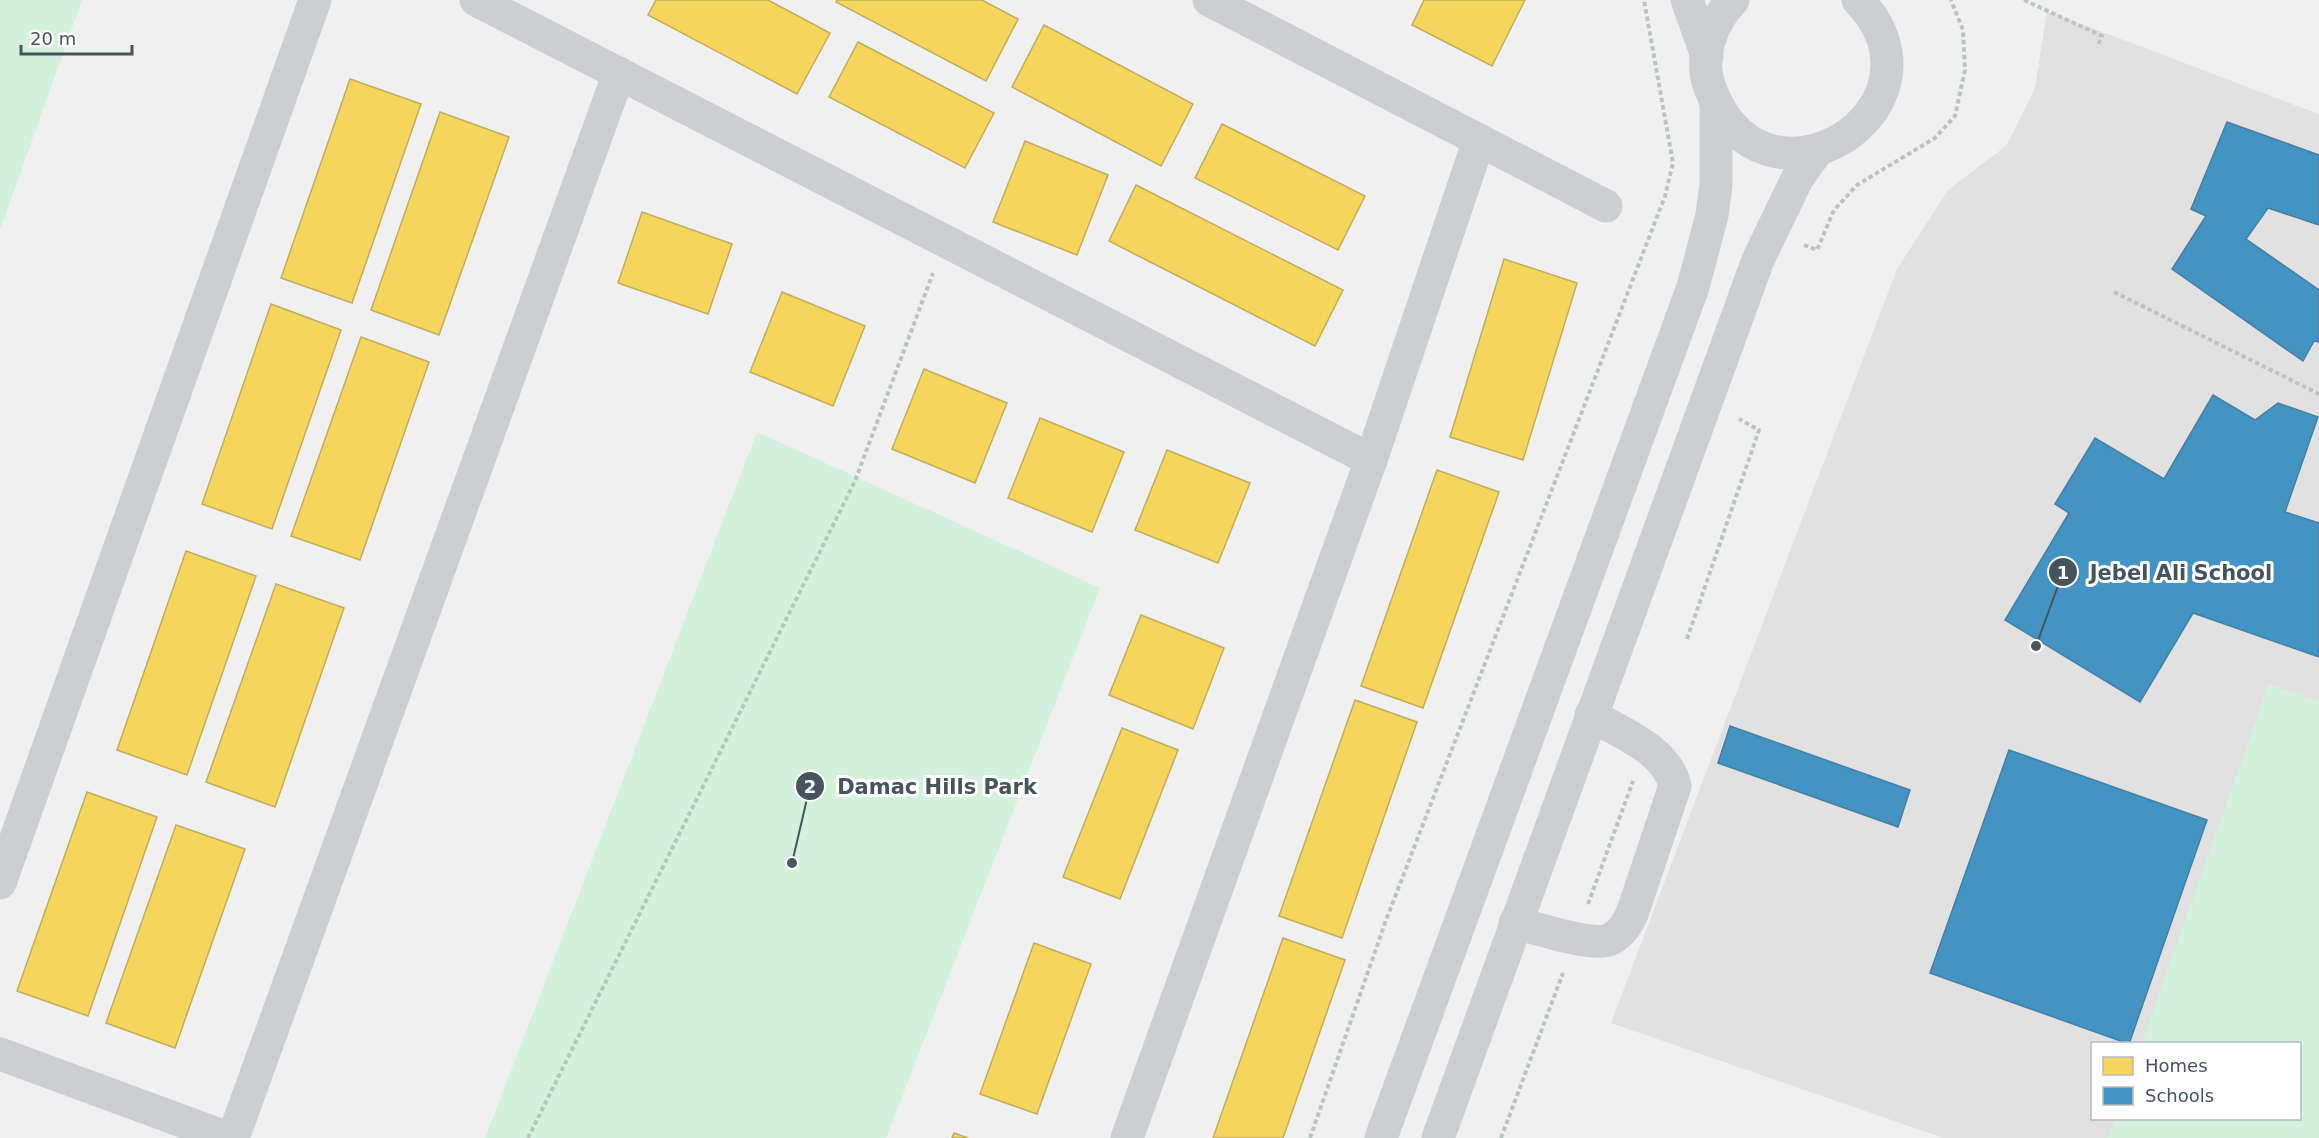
<svg xmlns="http://www.w3.org/2000/svg" width="2319" height="1138" font-family="'DejaVu Sans',sans-serif">
  <style>
    .education { fill: #e2e1e2; fill-rule: evenodd }
    .green { fill: #d3f1dc }
    .homes { fill: #f6d55c; stroke: #c1ae5c; stroke-width: 1.5 }
    .schools { fill: #4393c3; stroke: #4480a4; stroke-width: 1.5 }
    .lines { fill: none; stroke-linecap: round; stroke-linejoin: round }
    .path { stroke: #b9c6c0; stroke-width: 4; stroke-dasharray: 4.5 3; stroke-linecap: butt }
    .minor { stroke: #cccfd1; stroke-width: 33 }
    .leader { fill: none; stroke: #46545d; stroke-width: 2 }
    .callout-dot { fill: #46545d; stroke: #fff; stroke-width: 2 }
    .mark-label { font-size: 18px; text-anchor: middle; font-weight: bold; fill: #fff }
    .callout-label { font-size: 21px; text-anchor: middle; font-weight: bold; fill: #46545d; stroke: #fff; stroke-width: 6; stroke-linejoin: round; paint-order: stroke }
  </style>
  <rect width="100%" height="100%" fill="#f1f0f0"/>
  <path class="education" d="M2047 11 2319 114V1138H1943L1611 1023 1897 269 1948 190 2007 145 2035 88ZM2092 1044H2300V1118H2092Z"/>
  <g class="green">
    <polygon points="0,0 82,0 0,230"/>
    <polygon points="757,432 1100,588 886,1138 485,1138"/>
    <polygon points="2269,684 2319,702 2319,1138 2108,1138 2115,1119 2300,1118 2300,1044 2142,1043"/>
  </g>
  <g class="homes">
    <polygon points="656,0 768,0 830,33 797,94 648,15"/>
    <polygon points="837,0 982,0 1018,19 986,81 836,2"/>
    <polygon points="1424,0 1525,0 1492,66 1412,25"/>
    <polygon points="1044,25 1193,104 1161,166 1012,87"/>
    <polygon points="858,42 994,113 965,168 829,97"/>
    <polygon points="350,79 421,104 352,303 281,278"/>
    <polygon points="440,112 509,137 439,335 371,310"/>
    <polygon points="1222,124 1365,196 1338,250 1195,178"/>
    <polygon points="1025,141 1108,175 1077,255 993,222"/>
    <polygon points="1136,185 1343,290 1315,346 1109,241"/>
    <polygon points="642,212 732,244 708,314 618,283"/>
    <polygon points="1504,259 1577,283 1523,460 1450,437"/>
    <polygon points="782,292 865,326 833,406 750,372"/>
    <polygon points="271,304 341,330 272,529 202,504"/>
    <polygon points="361,337 429,362 360,560 291,536"/>
    <polygon points="924,369 1007,403 975,483 892,449"/>
    <polygon points="1040,418 1124,452 1092,532 1008,498"/>
    <polygon points="1167,450 1250,483 1218,563 1135,530"/>
    <polygon points="1437,470 1499,492 1423,708 1361,686"/>
    <polygon points="186,551 256,576 187,775 117,750"/>
    <polygon points="276,584 344,608 275,807 206,782"/>
    <polygon points="1141,615 1224,648 1193,729 1109,695"/>
    <polygon points="1355,700 1417,722 1342,938 1279,916"/>
    <polygon points="1122,728 1178,750 1120,899 1063,877"/>
    <polygon points="87,792 157,817 88,1016 17,991"/>
    <polygon points="176,825 245,849 175,1048 106,1023"/>
    <polygon points="1283,938 1345,960 1283,1138 1213,1138"/>
    <polygon points="1034,943 1091,964 1037,1114 980,1094"/>
    <polygon points="954,1133 968,1138 952,1138"/>
  </g>
  <g class="schools">
    <polygon points="2227,122 2319,155 2319,225 2268,208 2246,239 2319,290 2319,342 2314,341 2303,361 2172,269 2206,216 2191,209"/>
    <polygon points="2213,395 2255,420 2278,403 2318,417 2285,512 2319,523 2319,657 2193,613 2140,702 2005,620 2069,513 2055,504 2095,438 2164,479"/>
    <polygon points="1730,726 1910,790 1898,827 1718,763"/>
    <polygon points="2009,750 2207,820 2129,1044 1930,973"/>
  </g>
  <g class="lines">
    <g class="path">
      <polyline points="2024,0 2102,36 2097,47"/>
      <polyline points="1804,245 1817,250 1834,210 1857,185 1935,138 1955,116 1965,70 1963,30 1951,0"/>
      <polyline points="2114,292 2319,394"/>
      <polyline points="1687,639 1759,430 1739,419"/>
      <polyline points="1588,904 1633,781"/>
      <polyline points="528,1138 855,481 933,273"/>
      <polyline points="1310,1138 1385,923 1665,196 1673,163 1644,0"/>
      <polyline points="1501,1138 1563,973"/>
    </g>
    <g class="minor">
      <polyline points="476,0 1371,460"/>
      <polyline points="1209,0 1606,206"/>
      <polyline points="1687,0 1707,56"/>
      <path d="M1733 0C1713 20 1699 56 1709 85 1760 234 1961 108 1858 0"/>
      <polyline points="0,883 315,0"/>
      <path d="M1515 923C1537 928 1593 948 1611 939 1622 933 1627 924 1632 914L1675 786C1667 750 1621 733 1591 715"/>
      <polyline points="0,1054 228,1138"/>
      <polyline points="233,1138 619,73"/>
      <polyline points="1127,1138 1371,460 1479,140"/>
      <polyline points="1381,1138 1693,287 1712,215 1716,185 1716,104"/>
      <polyline points="1438,1138 1758,260 1797,179 1817,151"/>
    </g>
  </g>
  <path class="leader" d="M2036 646L2063 572M792 863L810 786"/>
  <g class="callout-dot">
    <circle cx="2036" cy="646" r="6"/>
    <circle cx="792" cy="863" r="6"/>
    <circle cx="2063" cy="572" r="15"/>
    <circle cx="810" cy="786" r="15"/>
  </g>
  <g class="mark-label">
    <text x="2063" y="579">1</text>
    <text x="810" y="793">2</text>
  </g>
  <g class="callout-label">
    <text x="2181" y="580">Jebel Ali School</text>
    <text x="937" y="794">Damac Hills Park</text>
  </g>
  <rect x="2091" y="1042" width="210" height="78" fill="#ffffff" stroke="#b5bbbe" stroke-width="1.5"/>
  <rect x="2103" y="1057" width="30" height="18" fill="#f6d55c" stroke="#b5bbbe" stroke-width="1.5"/>
  <text x="2145" y="1072" font-size="18" fill="#46545d">Homes</text>
  <rect x="2103" y="1087" width="30" height="18" fill="#4393c3" stroke="#b5bbbe" stroke-width="1.5"/>
  <text x="2145" y="1102" font-size="18" fill="#46545d">Schools</text>
  <path d="M21 45v9h111v-9" fill="none" stroke="#46545d" stroke-width="3"/>
  <text x="30" y="45" font-size="18" fill="#46545d" stroke="#ffffff" stroke-width="4.5" paint-order="stroke">20 m</text>
</svg>
